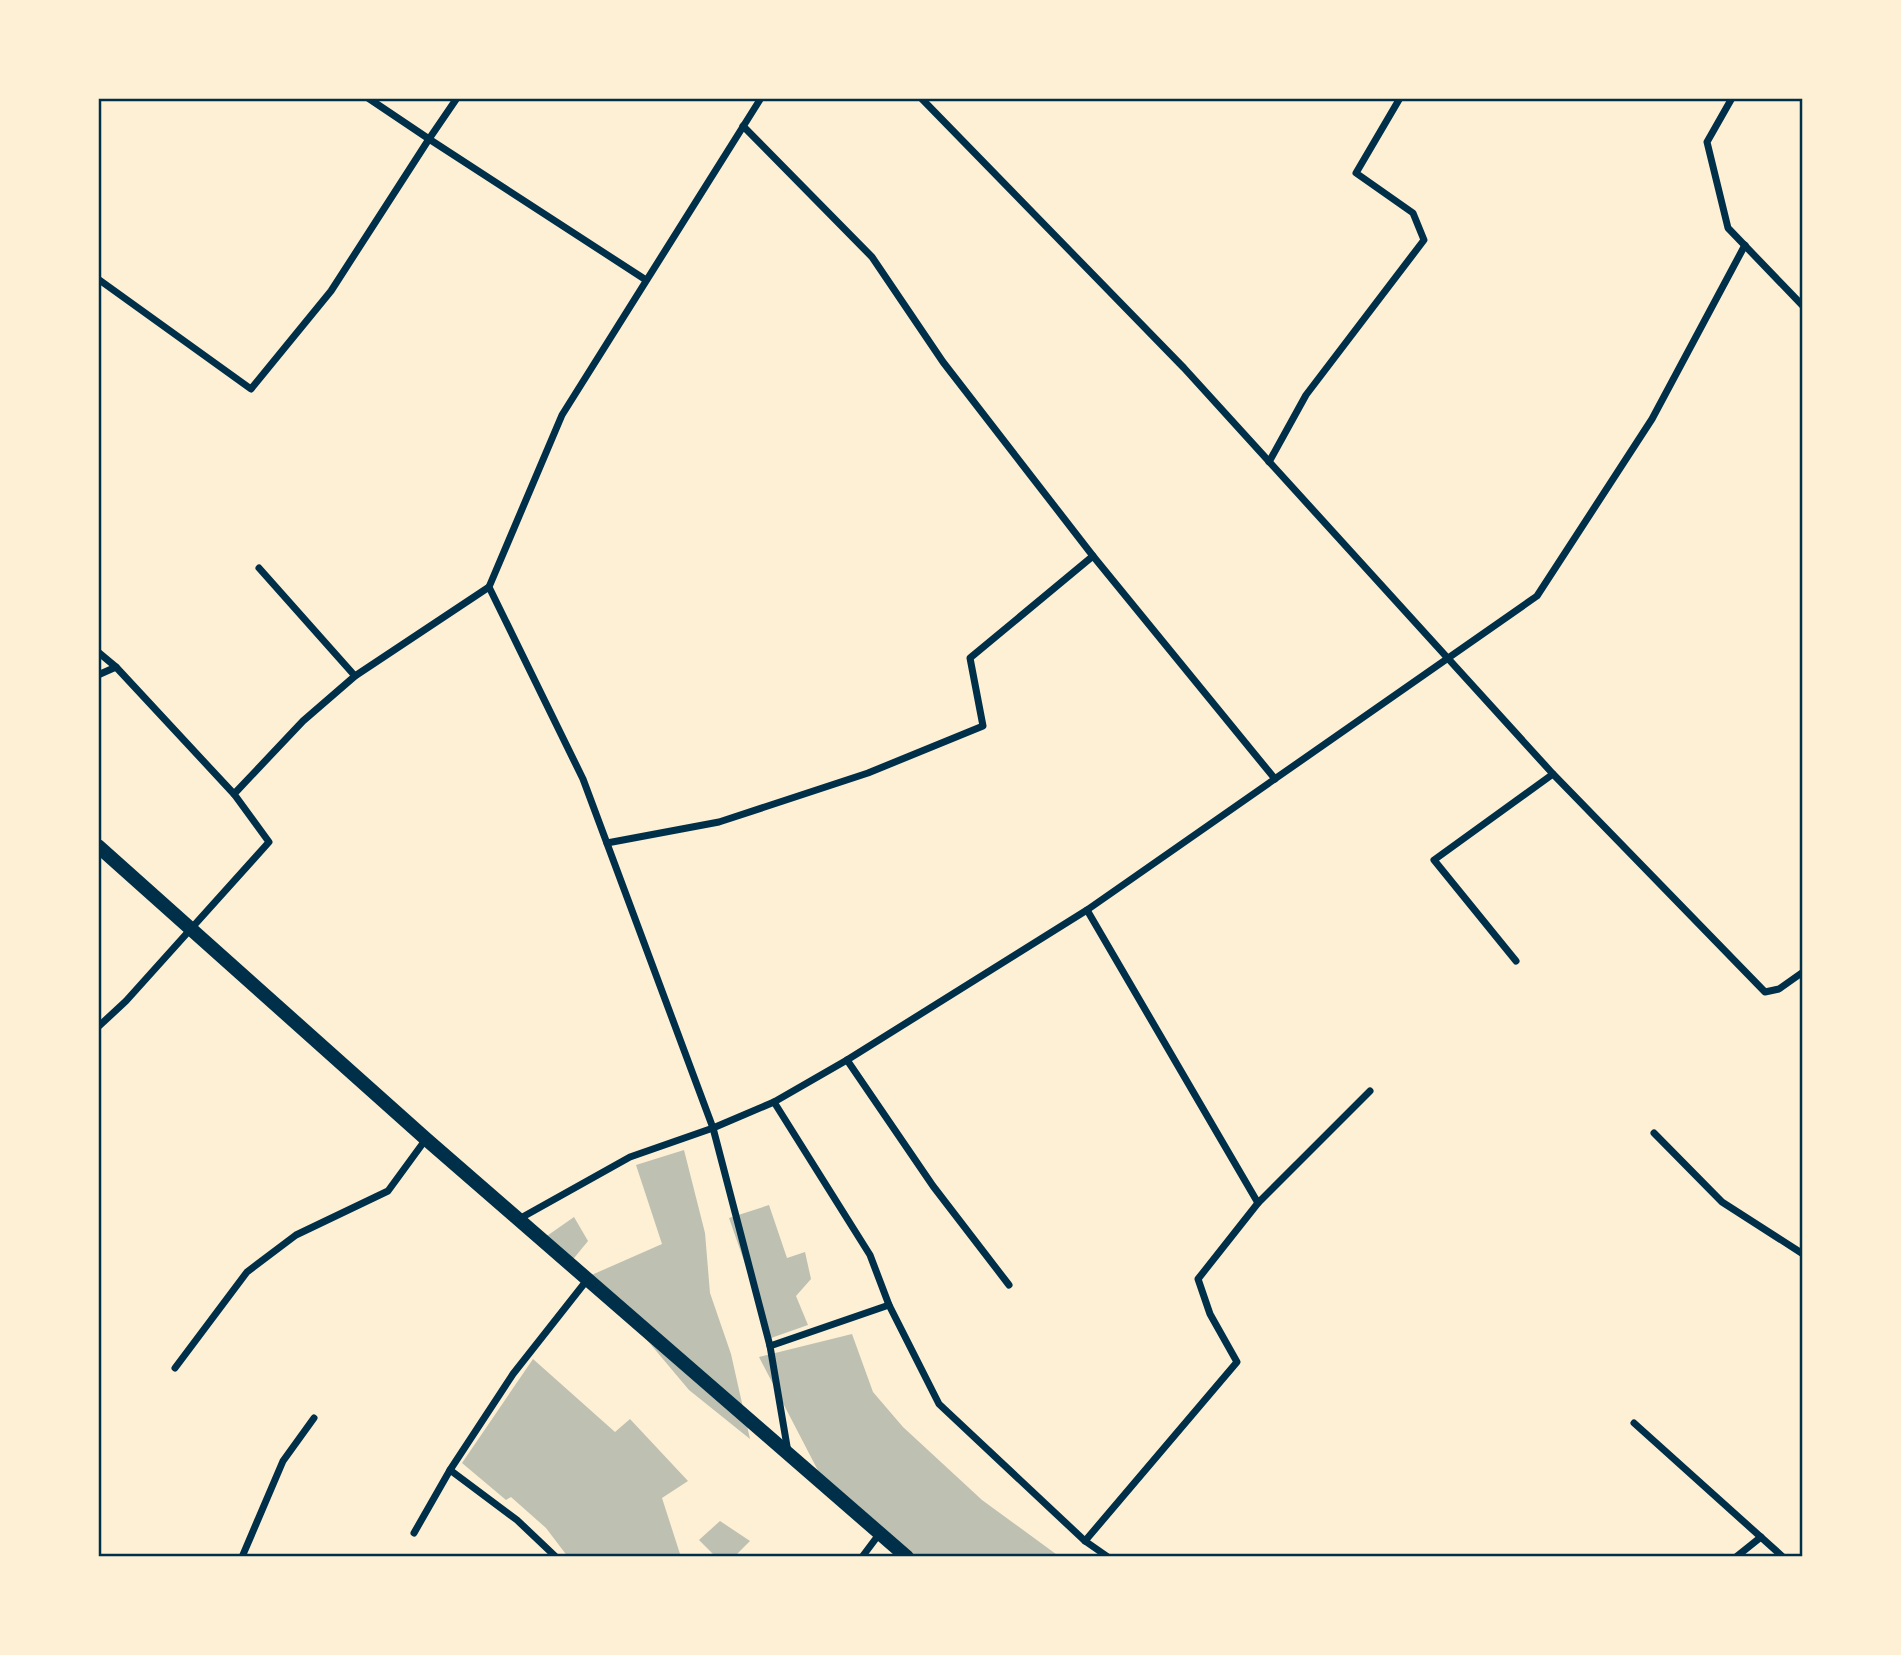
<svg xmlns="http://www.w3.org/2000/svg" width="1901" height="1655" font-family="'PT Serif',serif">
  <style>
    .building { fill: #bec0b2 }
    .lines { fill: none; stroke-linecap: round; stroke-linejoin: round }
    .minor { stroke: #003049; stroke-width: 7 }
    .secondary { stroke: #003049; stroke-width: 14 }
    .neatline { fill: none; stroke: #003049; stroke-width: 2.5 }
  </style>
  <rect width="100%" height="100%" fill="#fdf0d5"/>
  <g class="building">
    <polygon points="684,1150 705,1233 710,1293 731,1354 750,1439 689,1390 636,1327 587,1277 662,1244 636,1165"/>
    <polygon points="769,1205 787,1258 805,1252 811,1279 796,1296 808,1325 771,1338 729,1218"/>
    <polygon points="574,1217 588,1241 570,1263 544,1238"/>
    <polygon points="852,1334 873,1392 903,1427 982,1500 1060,1557 906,1557 826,1486 759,1357"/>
    <polygon points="533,1359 615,1432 630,1419 688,1481 662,1498 681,1557 568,1557 546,1528 511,1497 506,1500 462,1463"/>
    <polygon points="720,1521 750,1541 734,1557 716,1557 699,1540"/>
  </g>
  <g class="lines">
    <g class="minor">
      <polyline points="368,98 429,139 457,98"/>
      <polyline points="761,98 562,415 489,587 583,779 713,1128 770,1346 788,1452"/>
      <polyline points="921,98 1184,368 1553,774 1765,992 1779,989 1803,972"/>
      <polyline points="1732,98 1707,142 1728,228 1803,306"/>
      <polyline points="743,126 872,257 943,362 1093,556"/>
      <polyline points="98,279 251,389 331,291 429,139 646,280"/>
      <polyline points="1269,462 1306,395 1424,240 1413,213 1356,173 1400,98"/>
      <polyline points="259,568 355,676"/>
      <polyline points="98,652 116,667"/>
      <polyline points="98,675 116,667 234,794"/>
      <polyline points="607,843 719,822 868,773 983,726 970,658 1093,556 1275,779"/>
      <polyline points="1087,910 1258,1203 1370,1091"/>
      <polyline points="1516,961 1434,860 1553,774"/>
      <polyline points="98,1027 126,1001 269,842 234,794 303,721 355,676 489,587"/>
      <polyline points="847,1060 933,1186 1009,1285"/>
      <polyline points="774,1102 870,1255 889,1305 939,1404 1085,1541 1108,1557"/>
      <polyline points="1654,1133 1722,1202 1803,1254"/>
      <polyline points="519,1219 630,1157 713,1128 774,1102 847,1060 1087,910 1537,596 1652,419 1745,245"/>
      <polyline points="770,1346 889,1305"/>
      <polyline points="175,1368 247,1272 296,1235 388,1191 426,1139"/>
      <polyline points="1634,1423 1783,1557"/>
      <polyline points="450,1470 517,1520 556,1557"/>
      <polyline points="414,1533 450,1470 513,1374 587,1280"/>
      <polyline points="1085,1541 1237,1362 1210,1314 1198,1279 1258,1203"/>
      <polyline points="242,1557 283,1461 314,1418"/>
      <polyline points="862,1557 880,1533"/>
      <polyline points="1736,1557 1761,1537"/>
    </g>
    <polyline class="secondary" points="98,846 426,1139 907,1557"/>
  </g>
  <rect width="1901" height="1655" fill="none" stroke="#fdf0d5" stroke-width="200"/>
  <rect x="100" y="100" width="1701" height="1455" class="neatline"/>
</svg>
